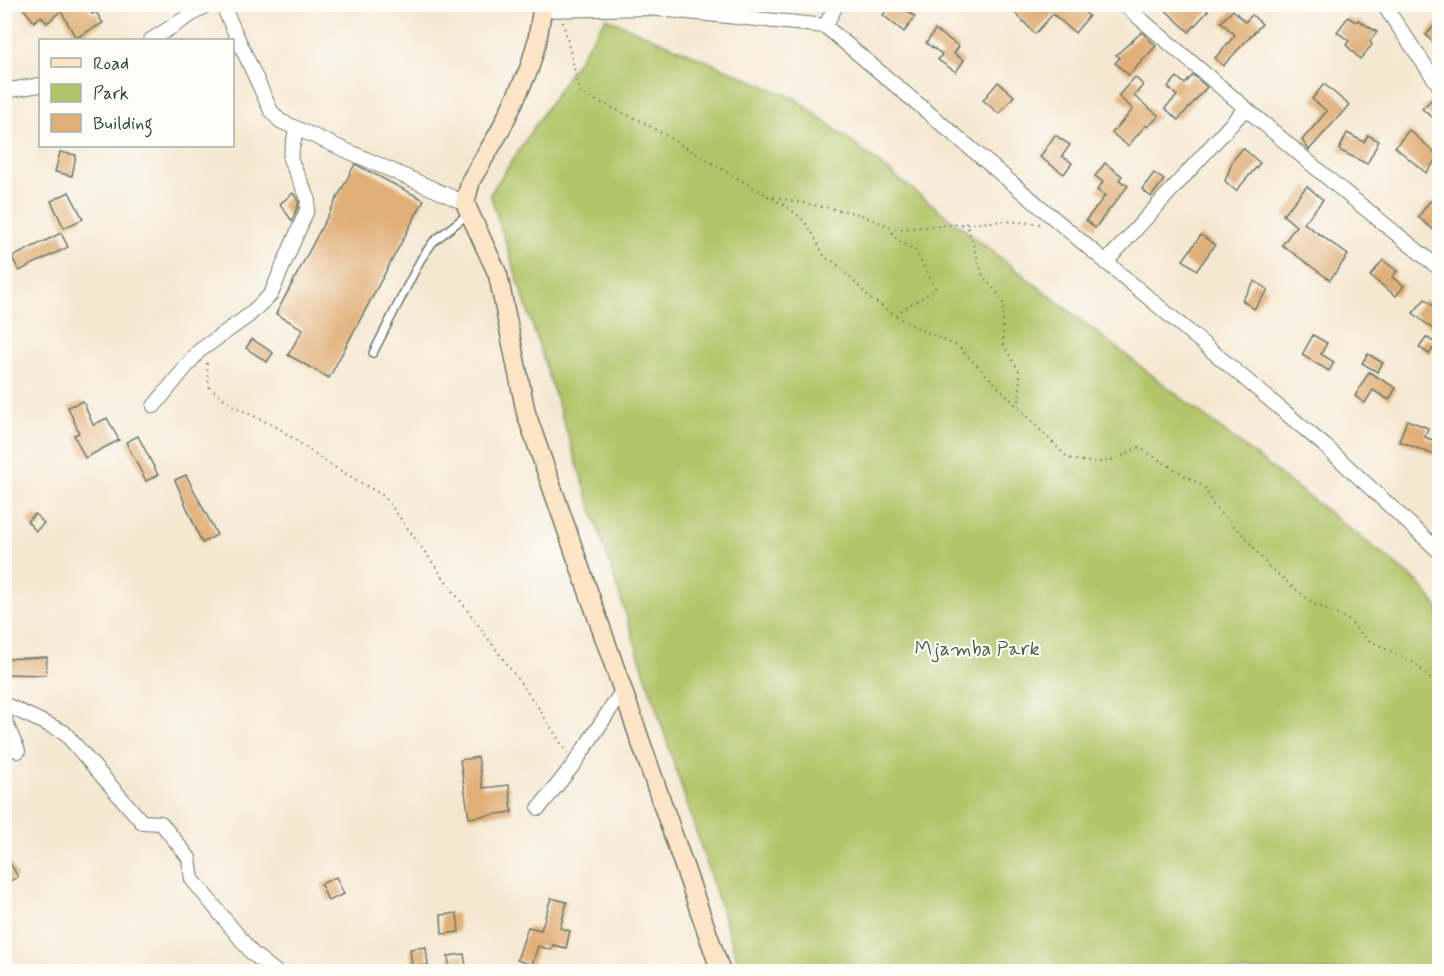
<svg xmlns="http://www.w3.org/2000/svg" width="1444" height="976" font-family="Mynerve,sans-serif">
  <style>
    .green { fill: #b2c467; stroke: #68804e; stroke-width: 1.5 }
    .building { fill: #e0ae76 }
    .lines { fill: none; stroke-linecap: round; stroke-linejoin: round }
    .service-casing { stroke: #6a796b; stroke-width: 10 }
    .minor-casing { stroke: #6a796b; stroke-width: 16 }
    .secondary-casing { stroke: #6a796b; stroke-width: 21 }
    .path { stroke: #6a796b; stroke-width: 2; stroke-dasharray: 1.5 4.5; stroke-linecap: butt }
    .service { stroke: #fff; stroke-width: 7 }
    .minor { stroke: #fff; stroke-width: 14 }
    .secondary { stroke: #fde5c5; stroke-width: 18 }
    .labels { text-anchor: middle; stroke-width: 4.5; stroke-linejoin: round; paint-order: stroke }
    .park-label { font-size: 20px; fill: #445f41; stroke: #fdfcf7 }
  </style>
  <rect width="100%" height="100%" fill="#fdfcf7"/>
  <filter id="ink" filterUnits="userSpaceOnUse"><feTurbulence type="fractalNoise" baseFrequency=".0167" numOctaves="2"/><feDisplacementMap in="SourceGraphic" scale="12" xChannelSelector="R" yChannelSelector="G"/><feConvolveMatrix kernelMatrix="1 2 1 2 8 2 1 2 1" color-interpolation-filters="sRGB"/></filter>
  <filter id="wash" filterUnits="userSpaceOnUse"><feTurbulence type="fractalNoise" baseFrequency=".008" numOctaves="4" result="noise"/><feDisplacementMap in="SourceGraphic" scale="24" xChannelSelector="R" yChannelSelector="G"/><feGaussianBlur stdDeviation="1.35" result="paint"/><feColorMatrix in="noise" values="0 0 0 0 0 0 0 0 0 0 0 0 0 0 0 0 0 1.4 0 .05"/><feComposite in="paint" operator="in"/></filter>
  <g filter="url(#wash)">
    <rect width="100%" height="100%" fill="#f5e8d1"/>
    <polygon class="green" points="606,18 796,99 1417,581 1439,609 1439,971 741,971 490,194"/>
    <g id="blocks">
      <g class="building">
        <polygon points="20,4 87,4 92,14 96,12 103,23 76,38 61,11 47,23 41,16 34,22"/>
        <polygon points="891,4 910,4 906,10 915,17 904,32 883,15"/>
        <polygon points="1007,4 1075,4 1089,16 1075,33 1053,14 1035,34"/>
        <polygon points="1159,4 1201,4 1208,11 1189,32"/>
        <polygon points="1233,10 1245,22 1252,15 1262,24 1223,66 1215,58 1235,35 1221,22"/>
        <polygon points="1348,17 1356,22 1358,20 1377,32 1370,41 1372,45 1360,59 1346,45 1349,41 1337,32"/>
        <polygon points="1440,19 1440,50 1426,35"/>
        <polygon points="935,30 959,46 954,54 964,60 956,72 938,60 942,54 926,43"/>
        <polygon points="1142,32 1156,46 1129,75 1115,63 1120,58 1116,55"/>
        <polygon points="1193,75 1207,87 1178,120 1165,108 1177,96 1168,87 1177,77 1185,84"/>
        <polygon points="1135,77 1143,85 1134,96 1159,116 1148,127 1146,125 1128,146 1112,133 1133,109 1118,96"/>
        <polygon points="998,82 1014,96 999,114 983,100"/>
        <polygon points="1324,84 1349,105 1309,150 1302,140 1327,111 1312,99"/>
        <polygon points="1433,98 1440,102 1440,123 1422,109"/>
        <polygon points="1409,130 1439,156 1426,173 1395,147"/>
        <polygon points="1347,133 1364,142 1368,135 1379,141 1367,164 1339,150"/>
        <polygon points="1055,135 1070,145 1062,156 1072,163 1064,174 1040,157"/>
        <polygon points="1243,148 1260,163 1236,191 1225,181 1233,160"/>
        <polygon points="60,152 76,155 72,176 55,172"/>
        <polygon points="1105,163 1122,176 1119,180 1128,186 1095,228 1086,220 1105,196 1097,190 1103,182 1095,176"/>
        <polygon points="355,164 424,200 329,378 288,355 303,329 276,314"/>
        <polygon points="1154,173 1164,180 1151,197 1142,189"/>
        <polygon points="1307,186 1323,200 1304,223 1348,255 1330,280 1282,245 1296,226 1283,215"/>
        <polygon points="69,192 83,219 64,228 51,201"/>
        <polygon points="293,193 299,202 292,221 280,204"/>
        <polygon points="1430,201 1440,208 1440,235 1418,217"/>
        <polygon points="61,233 68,247 19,271 12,257"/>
        <polygon points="1201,235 1215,245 1197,270 1183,260"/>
        <polygon points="1383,260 1397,271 1392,277 1404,286 1396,296 1370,276"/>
        <polygon points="1255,281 1268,290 1254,309 1242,300"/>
        <polygon points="1425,299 1440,311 1440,335 1413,313"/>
        <polygon points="1313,335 1327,343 1321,354 1334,362 1329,371 1302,355"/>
        <polygon points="1426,337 1437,344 1429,354 1419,347"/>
        <polygon points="252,339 273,353 267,362 246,348"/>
        <polygon points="1368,354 1383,363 1377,372 1362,363"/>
        <polygon points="1369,372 1396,388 1389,400 1373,390 1365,403 1355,396"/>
        <polygon points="83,401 93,425 107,418 119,440 85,458 74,435 79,433 68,407"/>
        <polygon points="1407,420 1428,428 1425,437 1440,443 1437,456 1399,441"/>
        <polygon points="138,436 158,475 146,481 126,442"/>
        <polygon points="186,475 217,535 202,543 175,480"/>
        <polygon points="35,514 44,523 36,531 27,521"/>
        <polygon points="47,657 46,675 4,674 4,659"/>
        <polygon points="478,757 483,788 509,785 512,812 469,818 460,760"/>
        <polygon points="4,852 18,877 4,884"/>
        <polygon points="336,877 344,894 328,901 321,884"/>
        <polygon points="551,898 567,902 560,928 570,931 566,948 553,945 551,950 538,946 532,965 517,960 528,927 541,930"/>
        <polygon points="457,913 459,932 442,934 441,915"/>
        <polygon points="426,947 428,965 412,967 410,949"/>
        <polygon points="464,954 467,972 450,972 448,956"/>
      </g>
    </g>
  </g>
  <g filter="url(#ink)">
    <use href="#blocks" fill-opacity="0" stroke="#6a796b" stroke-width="1.5"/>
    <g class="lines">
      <defs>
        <polyline id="service" points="373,353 421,259 433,242 468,214"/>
        <g id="minor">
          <polyline points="222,4 271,111 280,121 465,203"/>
          <polyline points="1123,4 1336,185 1440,269"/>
          <polyline points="1383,4 1440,87"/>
          <polyline points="543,10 648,8 825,26 1325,446 1440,552"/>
          <polyline points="825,26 837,4"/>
          <polyline points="151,40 208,4"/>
          <polyline points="4,91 40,85"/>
          <polyline points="1107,261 1245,109"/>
          <polyline points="154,406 199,351 248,316 271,294 307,210 308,198 290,159 296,130"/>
          <polyline points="4,704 64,732 142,822 161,823 189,858 192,879 252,953 276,972"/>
          <polyline points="4,719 18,751"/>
          <polyline points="539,808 574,764 623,690"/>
        </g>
        <polyline id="secondary" points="543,4 537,42 529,69 500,131 471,180 465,203 498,275 526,413 721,972"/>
      </defs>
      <use href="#service" class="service-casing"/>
      <use href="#minor" class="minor-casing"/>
      <use href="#secondary" class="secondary-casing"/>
      <g class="path">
        <polyline points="563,22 580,93 641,121 768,196"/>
        <polyline points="966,222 983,276 1003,300 1003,344 1020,373 1019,406"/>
        <path d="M1040 224 1006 221 895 229 859 214 768 196C803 215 808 222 825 258L835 262 871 299 909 324 959 347 1068 458C1099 465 1111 464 1138 447L1204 487 1215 508 1242 533 1269 567 1314 604 1347 619 1368 640 1416 664 1440 689"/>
        <polyline points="889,227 897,240 915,250 936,289 897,313"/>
        <polyline points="207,363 209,387 235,407 277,427 329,464 384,496 538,707 567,753"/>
      </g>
      <use href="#service" class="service"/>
      <use href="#minor" class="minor"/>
      <use href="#secondary" class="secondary"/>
    </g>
  </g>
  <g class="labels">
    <g class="park-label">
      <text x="977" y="655">Mjamba Park</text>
    </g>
  </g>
  <rect width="1444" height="976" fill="none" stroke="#fdfcf7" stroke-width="24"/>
  <rect x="39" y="39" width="195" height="108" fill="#fdfcf7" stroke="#a4b0a9" stroke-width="1.5"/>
  <rect x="51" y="58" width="30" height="9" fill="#fde5c5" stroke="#a4b0a9" stroke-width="1.5"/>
  <text x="93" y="69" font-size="18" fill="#1f3d34">Road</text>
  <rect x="51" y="84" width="30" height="18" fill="#b2c467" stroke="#a4b0a9" stroke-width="1.5"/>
  <text x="93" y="99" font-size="18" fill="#1f3d34">Park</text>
  <rect x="51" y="114" width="30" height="18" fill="#e0ae76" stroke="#a4b0a9" stroke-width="1.5"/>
  <text x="93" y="129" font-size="18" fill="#1f3d34">Building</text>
</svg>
